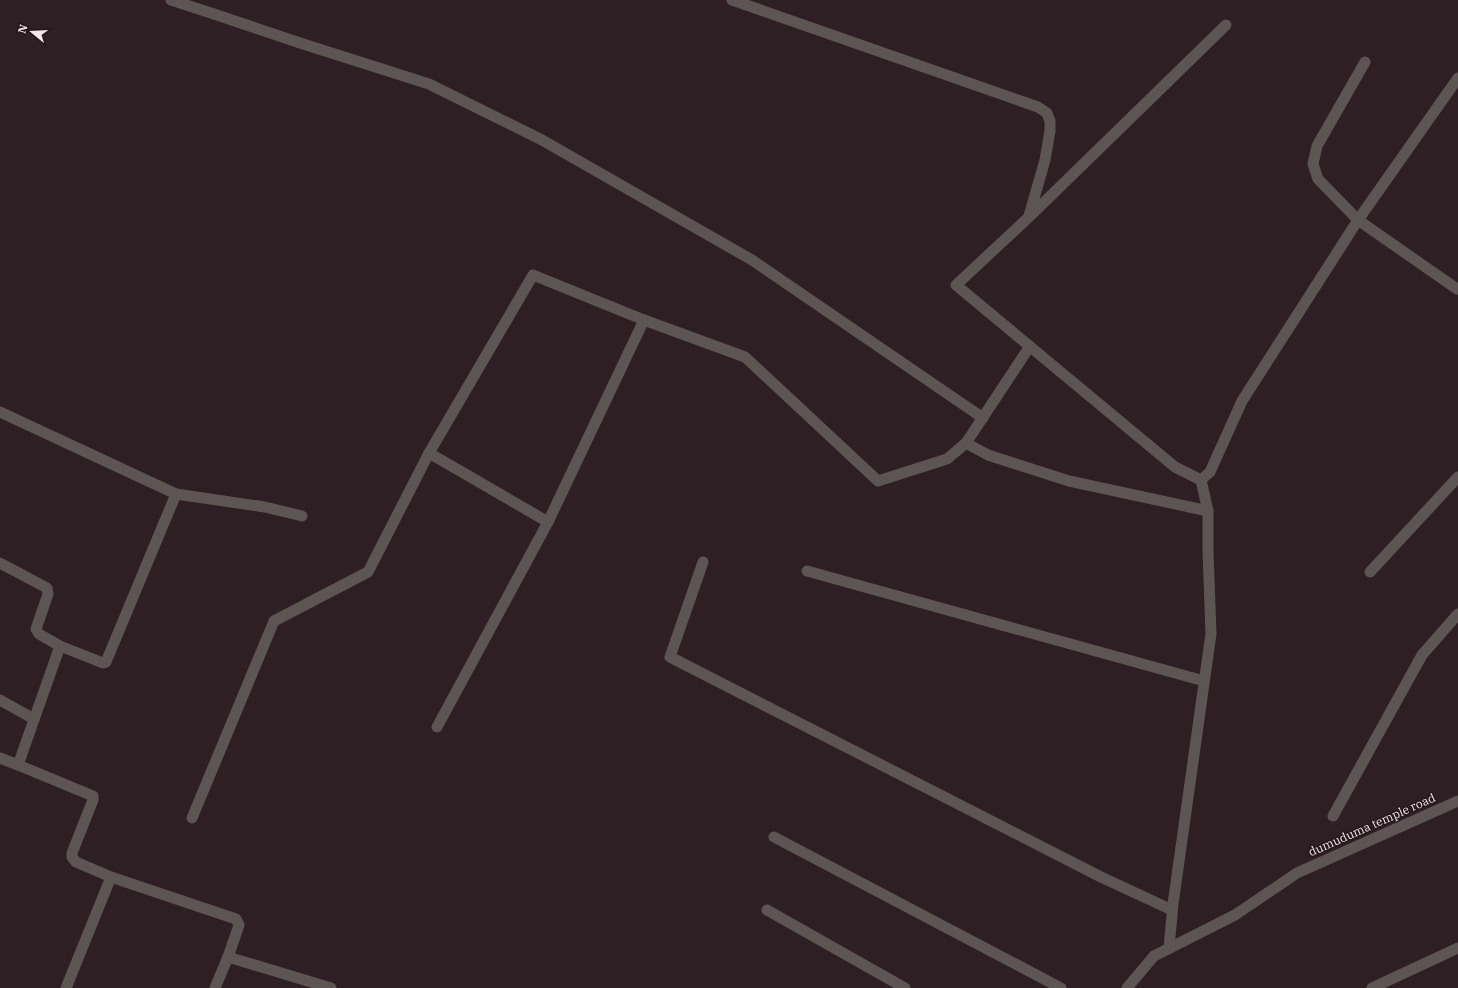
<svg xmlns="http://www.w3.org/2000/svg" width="1458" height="988" font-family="'IBM Plex Serif',serif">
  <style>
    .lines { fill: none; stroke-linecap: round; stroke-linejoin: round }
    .service { stroke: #5d5554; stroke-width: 11 }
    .minor { stroke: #5d5554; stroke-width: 11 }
    .tertiary { stroke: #5d5554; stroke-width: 11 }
    .labels { text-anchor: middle; stroke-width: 3; stroke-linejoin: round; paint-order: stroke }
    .street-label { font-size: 12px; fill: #f1e6ea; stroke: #24161b }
  </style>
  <rect width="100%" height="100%" fill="#2e1f24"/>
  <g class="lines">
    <polyline class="service" points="171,0 214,14"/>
    <g class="minor">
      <polyline points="732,0 1038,107 1047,113 1050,121 1050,131 1045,160 1029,216"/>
      <polyline points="214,14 300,43 429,84 542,140 752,260 983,418"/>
      <polyline points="1226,25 1029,217 956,285 1175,467 1201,480 1210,472 1242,401 1358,220 1458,78"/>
      <polyline points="1365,62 1317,146 1313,164 1318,179 1358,220 1457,289 1458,288"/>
      <polyline points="0,412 176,494"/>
      <polyline points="966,443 988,455 1069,481 1208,511"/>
      <polyline points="429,453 533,275 644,320"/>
      <polyline points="302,516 265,507 176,494 106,662 103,663 60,646 18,765 93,796 93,800 72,853 72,857 76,862 111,877 236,919 239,925 228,957 331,988"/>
      <polyline points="703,562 670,657 1101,877 1172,910"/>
      <polyline points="0,563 47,588 48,594 36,629 39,634 60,646"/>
      <polyline points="807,571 1204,681"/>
      <polyline points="1370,572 1458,477"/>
      <polyline points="0,700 34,719"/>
      <polyline points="437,727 548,522"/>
      <polyline points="0,758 18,765"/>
      <polyline points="1333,816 1422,655 1458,614"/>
      <polyline points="192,818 274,621 368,572 429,453 548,522 644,320 745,357 878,481 947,459 966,443 1030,346"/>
      <polyline points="774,837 1061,988"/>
      <polyline points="767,910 905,988"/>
      <polyline points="1169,948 1173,904 1211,634 1208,551 1208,511 1201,480"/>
      <polyline points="66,988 111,877"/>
      <polyline points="215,988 228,957"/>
      <polyline points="1372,988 1458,948"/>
    </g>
    <polyline class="tertiary" points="1127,988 1154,956 1235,915 1297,873 1458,801"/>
  </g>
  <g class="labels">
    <g class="street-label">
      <text transform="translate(1372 825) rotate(-24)" y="4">dumuduma temple road</text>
    </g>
  </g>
  <g transform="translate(32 32) rotate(288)" stroke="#24161b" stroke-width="3" paint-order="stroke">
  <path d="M0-3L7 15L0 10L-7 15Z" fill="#f1e6ea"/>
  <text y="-6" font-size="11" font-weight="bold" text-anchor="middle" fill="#f1e6ea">N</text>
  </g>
</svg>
